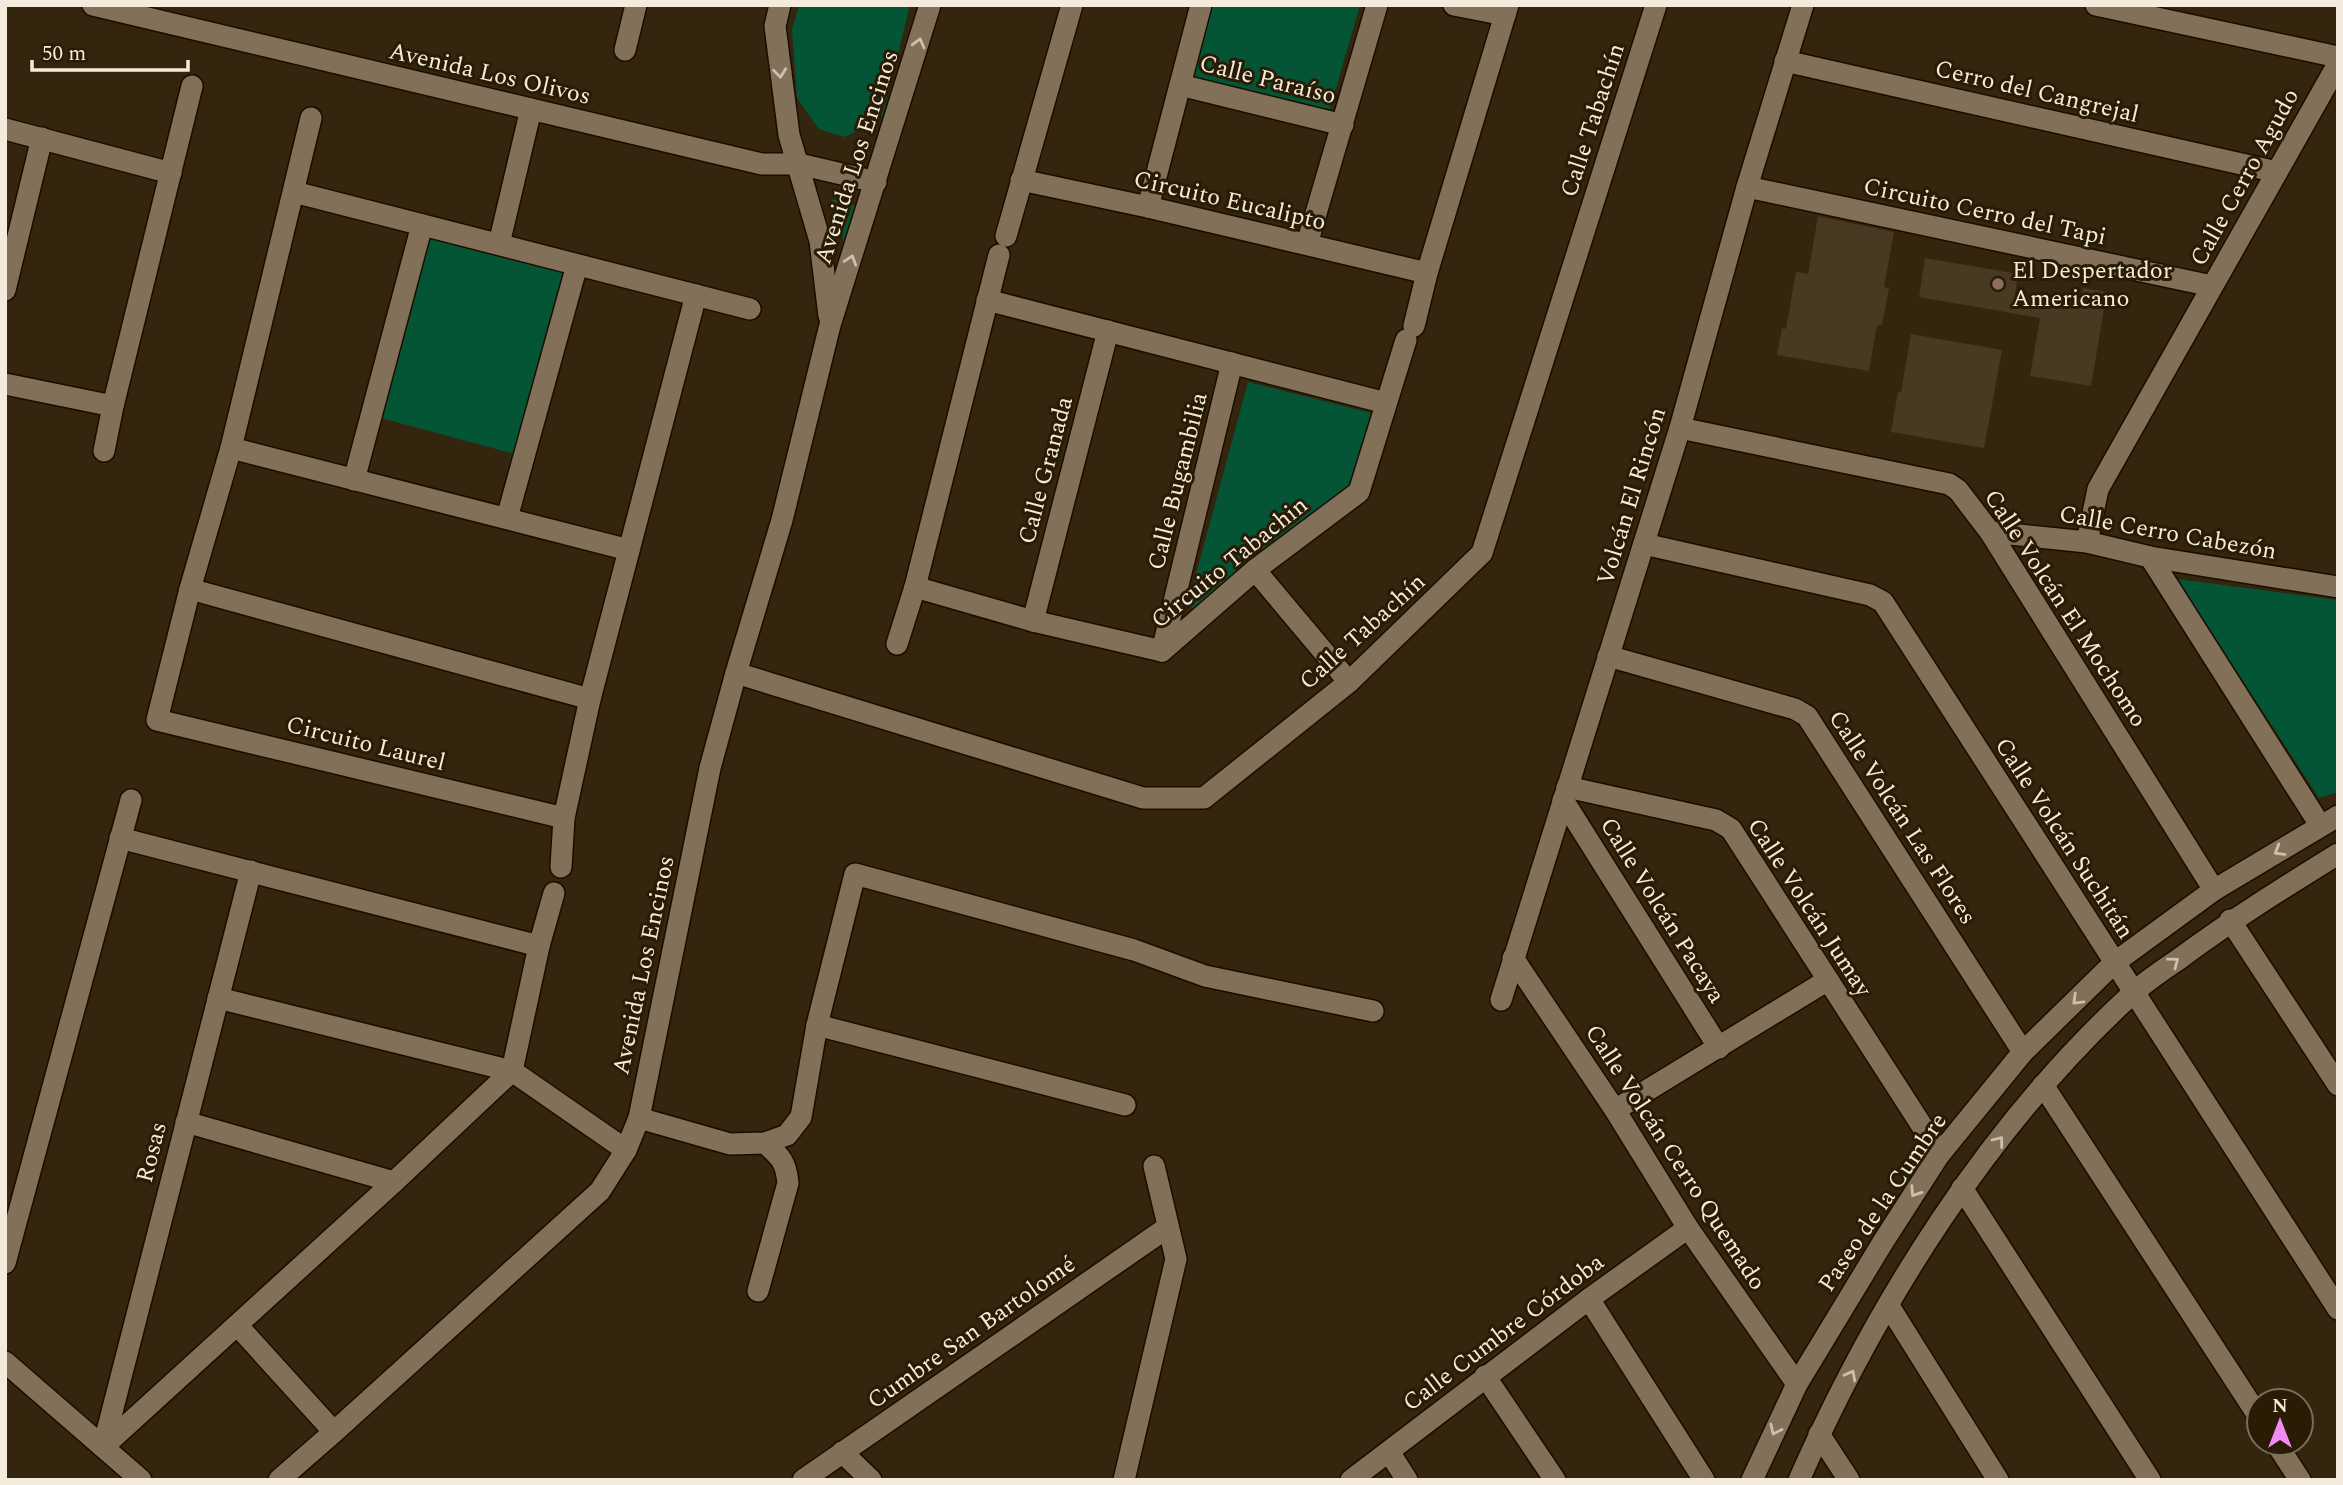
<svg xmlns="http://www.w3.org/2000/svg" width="2343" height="1485" font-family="Spectral,serif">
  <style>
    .green { fill: #045536 }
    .building { fill: #483a22 }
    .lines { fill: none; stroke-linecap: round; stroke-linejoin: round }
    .minor-casing { stroke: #1a0d00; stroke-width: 24 }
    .minor { stroke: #827158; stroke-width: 21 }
    .oneway { stroke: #ccc0ae }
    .education-dot { fill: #8d6e63; stroke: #291b04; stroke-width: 2.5 }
    .labels { text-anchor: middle; stroke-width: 6; stroke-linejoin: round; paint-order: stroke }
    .street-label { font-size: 24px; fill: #f4ebdd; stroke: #291b04 }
    .poi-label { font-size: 24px; fill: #f4ebdd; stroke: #291b04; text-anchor: start }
  </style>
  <rect width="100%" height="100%" fill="#33250e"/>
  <g class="green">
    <polygon points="799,5 910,5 883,114 873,125 844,137 819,129 797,98 792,30"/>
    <polygon points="1213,5 1360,5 1328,116 1190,79"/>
    <polygon points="832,199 855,205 844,242"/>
    <polygon points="429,237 566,273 515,454 381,418"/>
    <polygon points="1248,382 1375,414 1351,492 1198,614 1188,604"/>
    <polygon points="2177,579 2338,600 2338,792 2319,798"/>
  </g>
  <g class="building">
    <polygon points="1818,216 1894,232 1884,287 1889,288 1882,325 1877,325 1869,371 1777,355 1782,328 1786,329 1796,272 1808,274"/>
    <polygon points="1925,258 2018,274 2015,295 2079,306 2083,288 2107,292 2091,386 2030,376 2040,318 1919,297"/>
    <polygon points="1911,334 2002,350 1984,448 1891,432 1898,392 1901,392"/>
  </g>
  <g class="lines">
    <defs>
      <g id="minor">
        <polyline points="93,5 762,164 799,164 876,182"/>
        <polyline points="780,5 775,26 789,135 820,241 829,316"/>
        <polyline points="1454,5 1505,15"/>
        <polyline points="2096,5 2338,57"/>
        <polyline points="625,50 636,5"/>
        <polyline points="1785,61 2277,172"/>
        <polyline points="1180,85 1343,125"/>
        <polyline points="311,118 231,448 190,589 157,720 564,818"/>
        <polyline points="5,129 171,173"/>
        <polyline points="1021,180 1148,207 1427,273"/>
        <polyline points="1747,187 2212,286"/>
        <polyline points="294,192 750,309"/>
        <polyline points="1148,207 1201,5"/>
        <polyline points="1006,236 1072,5"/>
        <polyline points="499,244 531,109"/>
        <polyline points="1307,244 1377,5"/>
        <polyline points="5,290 42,138"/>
        <polyline points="987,300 1386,403"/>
        <polyline points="1414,326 1427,273 1508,5"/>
        <polyline points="5,384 113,406"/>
        <polyline points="1680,428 1949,484 1958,490 1990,532 2214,890"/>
        <polyline points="231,448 629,550"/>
        <polyline points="104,451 113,406 192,86"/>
        <polyline points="354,480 422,225"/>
        <polyline points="507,518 577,265"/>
        <polyline points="1990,532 2087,542 2150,557 2338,587"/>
        <polyline points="2087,542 2098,489 2338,64"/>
        <polyline points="1644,544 1870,595 1883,602 2338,1309"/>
        <polyline points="2150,557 2320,825"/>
        <polyline points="1255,570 1349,682"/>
        <polyline points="915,587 1033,621 1162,651"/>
        <polyline points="190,589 590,699"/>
        <polyline points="1033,621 1108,331"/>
        <polyline points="897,644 915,587 999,255"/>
        <polyline points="1162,651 1255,570 1359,492 1406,340"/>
        <polyline points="1162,651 1232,363"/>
        <polyline points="1608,656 1795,709 1807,716 2023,1052"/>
        <polyline points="736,673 1143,798 1204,798 1349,682 1482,553 1656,5"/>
        <polyline points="1567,787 1716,820 1731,829 1940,1154"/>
        <polyline points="1563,800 1719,1048"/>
        <polyline points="561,867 564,818 590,699 696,295"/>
        <polyline points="2230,920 2338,1085"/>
        <polyline points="539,946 554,893"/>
        <polyline points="1513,958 1615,1110 1688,1228 1797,1384"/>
        <polyline points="218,998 512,1071 626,1150"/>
        <polyline points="1501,1000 1680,428 1747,187 1803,5"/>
        <polyline points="817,1025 1125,1105"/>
        <polyline points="2043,1085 2259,1417"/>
        <polyline points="1615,1110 1828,980"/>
        <polyline points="639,1118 730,1144 765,1143 787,1135 801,1117 817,1025 855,874 1134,950 1205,976 1373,1011"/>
        <polyline points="186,1122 394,1182"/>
        <polyline points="1962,1188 2150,1480"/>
        <polyline points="5,1263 131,800"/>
        <path d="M758 1291 788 1183C786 1162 781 1157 765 1143"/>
        <polyline points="1589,1299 1704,1480"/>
        <polyline points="1889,1306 1998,1480"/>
        <polyline points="237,1325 334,1432"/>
        <polyline points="5,1362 141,1480"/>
        <polyline points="1485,1376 1555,1480"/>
        <polyline points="1819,1434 1849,1480"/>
        <polyline points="2276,1443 2300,1480"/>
        <polyline points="103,1447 394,1182 512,1071 539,946 120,838"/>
        <polyline points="103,1447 251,871"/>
        <polyline points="842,1452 871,1480"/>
        <polyline points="1389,1452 1407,1480"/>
        <polyline points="279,1480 334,1432 600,1191 626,1150 639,1118 710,768 736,673 782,520 830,325 930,5"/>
        <polyline points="803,1480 1168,1227"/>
        <polyline points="1124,1480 1176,1259 1154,1166"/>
        <polyline points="1351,1480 1589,1299 1688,1228"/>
        <polyline points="1752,1480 1797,1384 1883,1242 1939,1155 2023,1052 2114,963 2214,890 2338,816"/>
        <path d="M1799 1480C1877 1303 1989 1125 2132 994 2146 981 2163 970 2179 959 2230 921 2283 888 2338 854"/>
      </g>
    </defs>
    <use href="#minor" class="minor-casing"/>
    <use href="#minor" class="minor"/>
  </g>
  <defs><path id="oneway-chevron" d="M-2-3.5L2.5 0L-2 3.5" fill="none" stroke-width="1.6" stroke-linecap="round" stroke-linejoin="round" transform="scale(1.75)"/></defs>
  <g class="oneway">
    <use href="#oneway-chevron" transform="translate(919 43) rotate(-75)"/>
    <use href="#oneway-chevron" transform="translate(780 73) rotate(83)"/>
    <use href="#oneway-chevron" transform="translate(851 260) rotate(-72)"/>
    <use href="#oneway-chevron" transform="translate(2279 851) rotate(149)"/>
    <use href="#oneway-chevron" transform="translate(2174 962) rotate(-37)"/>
    <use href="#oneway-chevron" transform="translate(2077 1000) rotate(136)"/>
    <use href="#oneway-chevron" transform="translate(1999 1141) rotate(-52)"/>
    <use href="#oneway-chevron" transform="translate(1915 1192) rotate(123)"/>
    <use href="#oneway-chevron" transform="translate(1851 1375) rotate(-62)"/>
    <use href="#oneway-chevron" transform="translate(1775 1430) rotate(115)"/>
  </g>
  <circle class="education-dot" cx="1998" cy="284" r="7"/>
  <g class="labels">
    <g class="street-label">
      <text transform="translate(490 73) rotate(13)" y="8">Avenida Los Olivos</text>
      <text transform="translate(1268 79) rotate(14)" y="8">Calle Paraíso</text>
      <text transform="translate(2037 91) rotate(13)" y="8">Cerro del Cangrejal</text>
      <text transform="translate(1592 120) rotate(-72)" y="8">Calle Tabachín</text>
      <text transform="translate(856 157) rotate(-72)" y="8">Avenida Los Encinos</text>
      <text transform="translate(2244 177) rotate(-61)" y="8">Calle Cerro Agudo</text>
      <text transform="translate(1230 200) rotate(13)" y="8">Circuito Eucalipto</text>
      <text transform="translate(1985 211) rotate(12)" y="8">Circuito Cerro del Tapi</text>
      <text transform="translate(1045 470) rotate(-75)" y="8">Calle Granada</text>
      <text transform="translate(1177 481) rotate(-76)" y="8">Calle Bugambilia</text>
      <text transform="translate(1631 496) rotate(-73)" y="8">Volcán El Rincón</text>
      <text transform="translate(2168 532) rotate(10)" y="8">Calle Cerro Cabezón</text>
      <text transform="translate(1229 562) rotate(-39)" y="8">Circuito Tabachin</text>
      <text transform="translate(2066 608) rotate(57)" y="8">Calle Volcán El Mochomo</text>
      <text transform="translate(1362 631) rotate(-42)" y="8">Calle Tabachín</text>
      <text transform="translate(366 743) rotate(14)" y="8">Circuito Laurel</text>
      <text transform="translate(1903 817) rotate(57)" y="8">Calle Volcán Las Flores</text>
      <text transform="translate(2065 838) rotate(57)" y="8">Calle Volcán Suchitán</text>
      <text transform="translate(1810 907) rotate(57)" y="8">Calle Volcán Jumay</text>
      <text transform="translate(1663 910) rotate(58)" y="8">Calle Volcán Pacaya</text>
      <text transform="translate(643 965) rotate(-78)" y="8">Avenida Los Encinos</text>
      <text transform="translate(151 1152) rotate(-76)" y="8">Rosas</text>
      <text transform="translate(1676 1157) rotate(57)" y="8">Calle Volcán Cerro Quemado</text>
      <text transform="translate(1882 1202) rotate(-56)" y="8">Paseo de la Cumbre</text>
      <text transform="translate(971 1332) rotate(-35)" y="8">Cumbre San Bartolomé</text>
      <text transform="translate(1503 1332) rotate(-37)" y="8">Calle Cumbre Córdoba</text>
    </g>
    <g class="poi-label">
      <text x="2012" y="278">El Despertador<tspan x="2012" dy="28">Americano</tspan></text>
    </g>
  </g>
  <rect width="2343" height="1485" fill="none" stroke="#f4ebdd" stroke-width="14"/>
  <g transform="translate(2280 1422)"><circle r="33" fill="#291b04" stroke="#7a6e5b" stroke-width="2"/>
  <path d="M0-5L12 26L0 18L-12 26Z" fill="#f28af3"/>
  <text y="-10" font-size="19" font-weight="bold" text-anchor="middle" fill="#f4ebdd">N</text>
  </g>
  <path d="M32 60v10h156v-10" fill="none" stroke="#f4ebdd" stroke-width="3.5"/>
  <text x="42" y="60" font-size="21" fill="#f4ebdd" stroke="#291b04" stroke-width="5" paint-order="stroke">50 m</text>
</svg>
